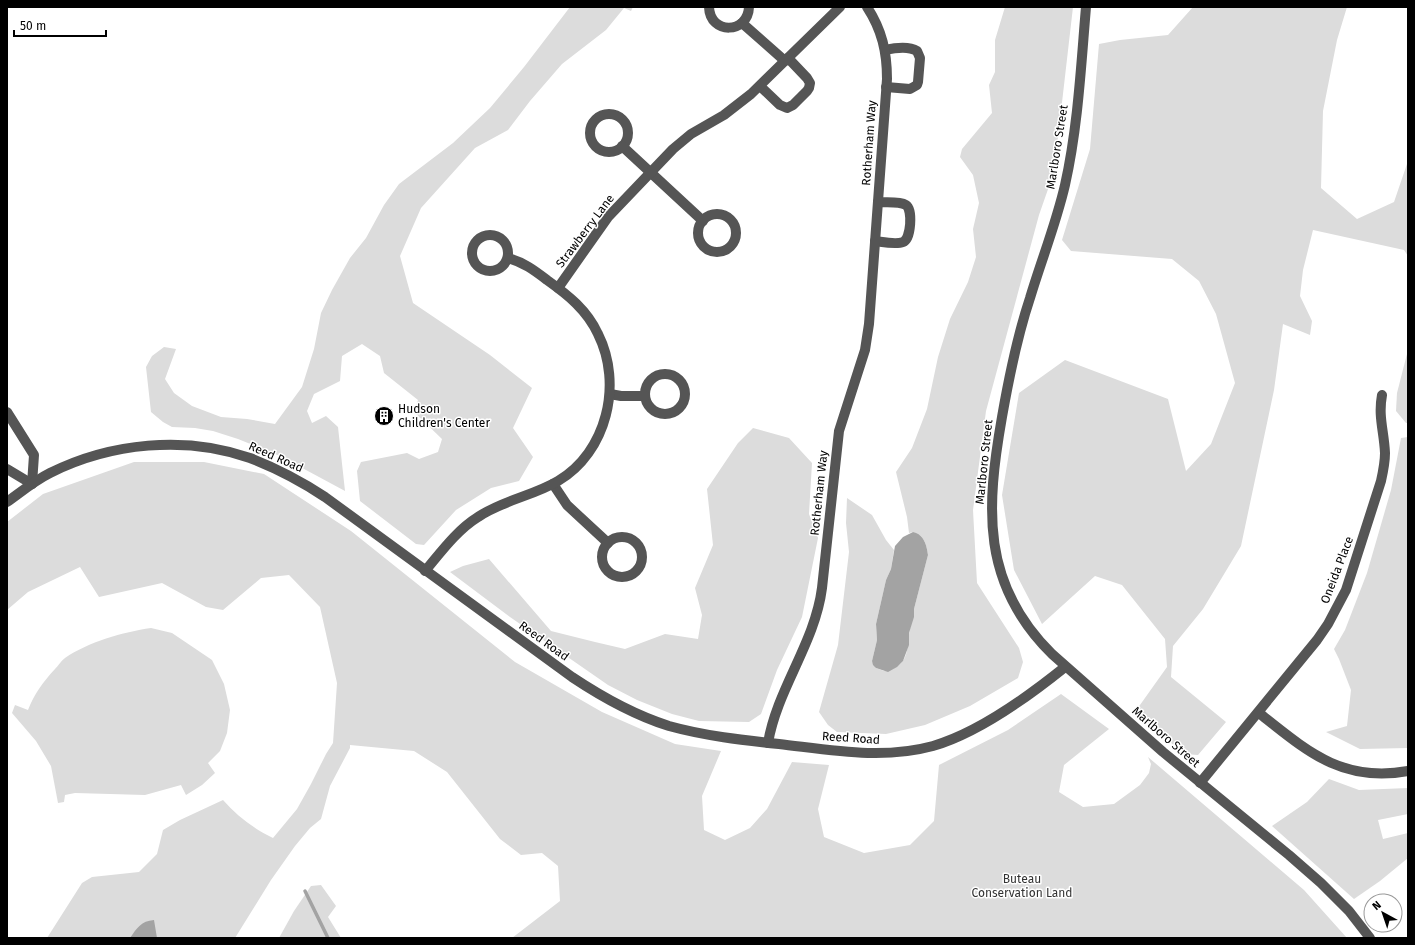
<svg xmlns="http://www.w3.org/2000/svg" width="1415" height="945" font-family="'Fira Sans',sans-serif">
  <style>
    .green { fill: #dcdcdc }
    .water { fill: #a3a3a3 }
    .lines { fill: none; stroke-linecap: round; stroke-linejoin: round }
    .stream { stroke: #a3a3a3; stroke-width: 3.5 }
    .minor { stroke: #555; stroke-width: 10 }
    .labels { text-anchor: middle; stroke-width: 3; stroke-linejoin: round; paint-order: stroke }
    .street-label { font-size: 12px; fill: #000; stroke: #fff }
    .poi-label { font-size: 12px; fill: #000; stroke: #fff; text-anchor: start }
    .park-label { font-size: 12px; fill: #333; stroke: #fff }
  </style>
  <rect width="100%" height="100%" fill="#fff"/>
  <g class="green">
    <polygon points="570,7 633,7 631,11 624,8 606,30 562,64 530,101 508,130 475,148 421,208 400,256 413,303 490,355 532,388 513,428 533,457 519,481 491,488 456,510 424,545 416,544 360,501 357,471 361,462 407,453 419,459 438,452 442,439 414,412 418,400 384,373 380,356 362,344 342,356 340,381 314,394 307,411 312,423 326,416 338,427 345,491 280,456 238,439 213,431 195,428 172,427 163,422 151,412 146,367 152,356 164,347 176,349 165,379 174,393 192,406 221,417 247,419 275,424 302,387 314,349 321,313 332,290 350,258 366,238 384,205 399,184 453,143 490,108 524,67"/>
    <path d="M1005 7H1073L1054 172 1039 215 986 411 973 510 977 583 1019 648 1023 662 1018 678 970 706 925 725 886 734 837 732 828 725 819 712 838 645 849 552 846 523 847 498 872 515 886 540 894 550 891 569 886 580 876 624 877 640 872 661 876 668 884 671C888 670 893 669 896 667 908 661 908 645 909 634 910 625 914 617 914 609L928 555C927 546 924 534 913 532L909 533 907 517 896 472 912 448 927 409 938 357 950 319 968 282 976 257 973 229 979 203 973 175 960 157 962 149 992 113 989 85 995 72V40Z"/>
    <polygon points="1193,7 1347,7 1337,40 1323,111 1321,188 1357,219 1394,202 1408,161 1408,256 1404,250 1313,230 1303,270 1300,296 1312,321 1310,335 1283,324 1274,390 1241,546 1203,609 1173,646 1171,677 1226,722 1198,755 1184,754 1135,712 1167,667 1165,639 1122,585 1095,576 1042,624 1014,570 1002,495 1019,393 1065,360 1168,399 1186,471 1211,444 1235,383 1216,314 1199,281 1172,259 1071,251 1062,240 1090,149 1099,44 1120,40 1168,35"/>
    <polygon points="1408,350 1408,423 1406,423 1396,411 1397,393"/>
    <polygon points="753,428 789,438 812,463 809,514 818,538 802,617 777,670 761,714 749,722 699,721 672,714 637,700 608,685 510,617 450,572 463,566 489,559 551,631 595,642 625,649 665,634 698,639 702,615 695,588 713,545 707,489 738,443"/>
    <polygon points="1408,437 1408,748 1360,749 1326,732 1347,726 1351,690 1339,659 1334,649 1345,630 1367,573 1391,490 1401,438"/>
    <path d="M134 462H204L264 474 351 531 515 662 602 712 675 744 721 751 702 796 704 830 725 840 750 828 767 809 792 762 829 765 818 809 824 837 864 853 910 845 934 821 939 765 1008 730 1061 694 1109 729 1064 765 1059 792 1083 807 1114 804 1140 785 1149 773 1151 764 1148 757 1304 890 1347 938H512L560 901 558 866 542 853 521 855 500 839 447 772 414 751 350 745V748L330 786 321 819 310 828 295 846 271 880 235 938H47L82 883 92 877 139 872 157 854 163 830 180 820 223 800C237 816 254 829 273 838L297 809 311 784 326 754 333 743 337 683 320 607 289 575 261 578 223 610 206 607 162 583 99 597 80 567 28 592 7 610V522L43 494Z"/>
    <path d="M151 628 172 633 212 660 224 684 230 710 227 733 220 751 208 763 215 773 202 785 186 795 181 785 145 795 75 793 65 795 64 802 58 803 51 766 36 741 12 713 15 705 28 710C34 694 43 682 55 669 58 666 61 661 65 658 88 642 123 632 151 628Z"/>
    <polygon points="1329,779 1359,790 1408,788 1408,814 1378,820 1383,839 1408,833 1408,858 1380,881 1354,899 1272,826 1307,802"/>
    <polygon points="321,885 336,906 328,917 341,938 279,938 294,911 311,886"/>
  </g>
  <g class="water">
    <path d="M913 532C924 534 927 546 928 555L914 609V617L909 633V645L903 661 897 667 888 672 876 668 873 665 872 661 877 640 876 624 886 580 891 569 895 546 903 537Z"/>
    <path d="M154 920 157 938H130C137 928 141 921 154 920Z"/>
  </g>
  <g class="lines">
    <polyline class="stream" points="305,891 328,938"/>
    <g class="minor">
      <path d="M709 7C710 35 748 34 749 7"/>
      <path d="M1086 7C1081 66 1078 127 1065 185 1056 224 1041 261 1030 298 1017 337 1009 377 1002 417 986 508 981 584 1052 654L1163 752 1289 855 1321 883 1349 911 1370 938"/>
      <polyline points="742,23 785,61"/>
      <path d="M885 50C894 48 909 46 917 51L920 58 918 82 917 85 910 89 886 87"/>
      <polyline points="760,86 780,105 787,108 793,105 807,91 809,88 810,83 807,78 788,58"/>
      <circle cx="609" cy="133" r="19"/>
      <polyline points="622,146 703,221"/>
      <circle cx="717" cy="233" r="19"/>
      <circle cx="490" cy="253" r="18"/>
      <path d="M875 241C883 242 896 245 903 242 911 239 913 210 906 205 899 201 886 203 878 202"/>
      <polyline points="558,288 608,217 673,149 691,134 724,115 751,94 840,7"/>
      <circle cx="665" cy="394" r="20"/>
      <polyline points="610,394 621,396 645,396"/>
      <polyline points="7,412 34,455 32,484"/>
      <polyline points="7,469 32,484"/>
      <polyline points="553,484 567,505 608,543"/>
      <path d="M7 502C21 492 34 481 50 473 110 443 185 435 250 458 276 468 301 481 325 497L572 677C602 697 634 715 669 726 705 736 742 740 779 744 831 750 882 760 933 746 978 733 1029 696 1065 667"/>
      <circle cx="622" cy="557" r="20"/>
      <path d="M425 571C441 552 457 530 478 517 503 500 533 496 558 481 607 452 623 384 598 334 587 310 568 295 547 280 534 270 523 262 508 258"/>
      <path d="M1259 713C1307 751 1342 783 1408 771"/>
      <path d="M768 743C777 689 815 643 822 588L839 431 865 350 869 324 887 79C887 52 882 30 867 7"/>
      <path d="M1200 783 1317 640 1328 624 1346 590 1381 481C1383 472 1385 462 1385 453 1384 431 1378 417 1382 395"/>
    </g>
  </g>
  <defs>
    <symbol id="building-disc" viewBox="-11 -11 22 22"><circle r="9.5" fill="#000" stroke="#fff"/><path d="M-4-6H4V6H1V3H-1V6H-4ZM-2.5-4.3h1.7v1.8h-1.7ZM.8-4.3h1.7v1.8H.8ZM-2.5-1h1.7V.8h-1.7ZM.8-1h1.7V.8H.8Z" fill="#fff"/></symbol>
  </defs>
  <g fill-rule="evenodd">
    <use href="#building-disc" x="373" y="405" width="22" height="22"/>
  </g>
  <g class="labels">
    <g class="street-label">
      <text transform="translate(869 143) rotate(-86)" y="4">Rotherham Way</text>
      <text transform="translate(1057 147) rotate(-81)" y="4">Marlboro Street</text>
      <text transform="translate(585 231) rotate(-53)" y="4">Strawberry Lane</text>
      <text transform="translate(276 457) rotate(24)" y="4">Reed Road</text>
      <text transform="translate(984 462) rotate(-84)" y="4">Marlboro Street</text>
      <text transform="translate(819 493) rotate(-84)" y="4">Rotherham Way</text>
      <text transform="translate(1337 570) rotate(-69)" y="4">Oneida Place</text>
      <text transform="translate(544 641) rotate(36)" y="4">Reed Road</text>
      <text transform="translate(1166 737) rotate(41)" y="4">Marlboro Street</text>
      <text transform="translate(851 738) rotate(4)" y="4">Reed Road</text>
    </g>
    <g class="poi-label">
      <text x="398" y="413">Hudson<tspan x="398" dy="14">Children's Center</tspan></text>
    </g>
    <g class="park-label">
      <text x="1022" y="883">Buteau<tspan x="1022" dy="14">Conservation Land</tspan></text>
    </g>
  </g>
  <rect width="1415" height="945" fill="none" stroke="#000000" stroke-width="16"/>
  <g transform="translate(1383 913) rotate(320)"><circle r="19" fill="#ffffff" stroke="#999999"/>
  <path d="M0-3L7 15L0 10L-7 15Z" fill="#000000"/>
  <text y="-6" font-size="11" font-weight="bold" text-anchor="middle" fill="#000000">N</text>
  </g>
  <path d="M14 30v6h92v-6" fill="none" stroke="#000000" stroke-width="2"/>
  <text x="20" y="30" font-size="12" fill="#000000" stroke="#ffffff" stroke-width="3" paint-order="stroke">50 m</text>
</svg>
